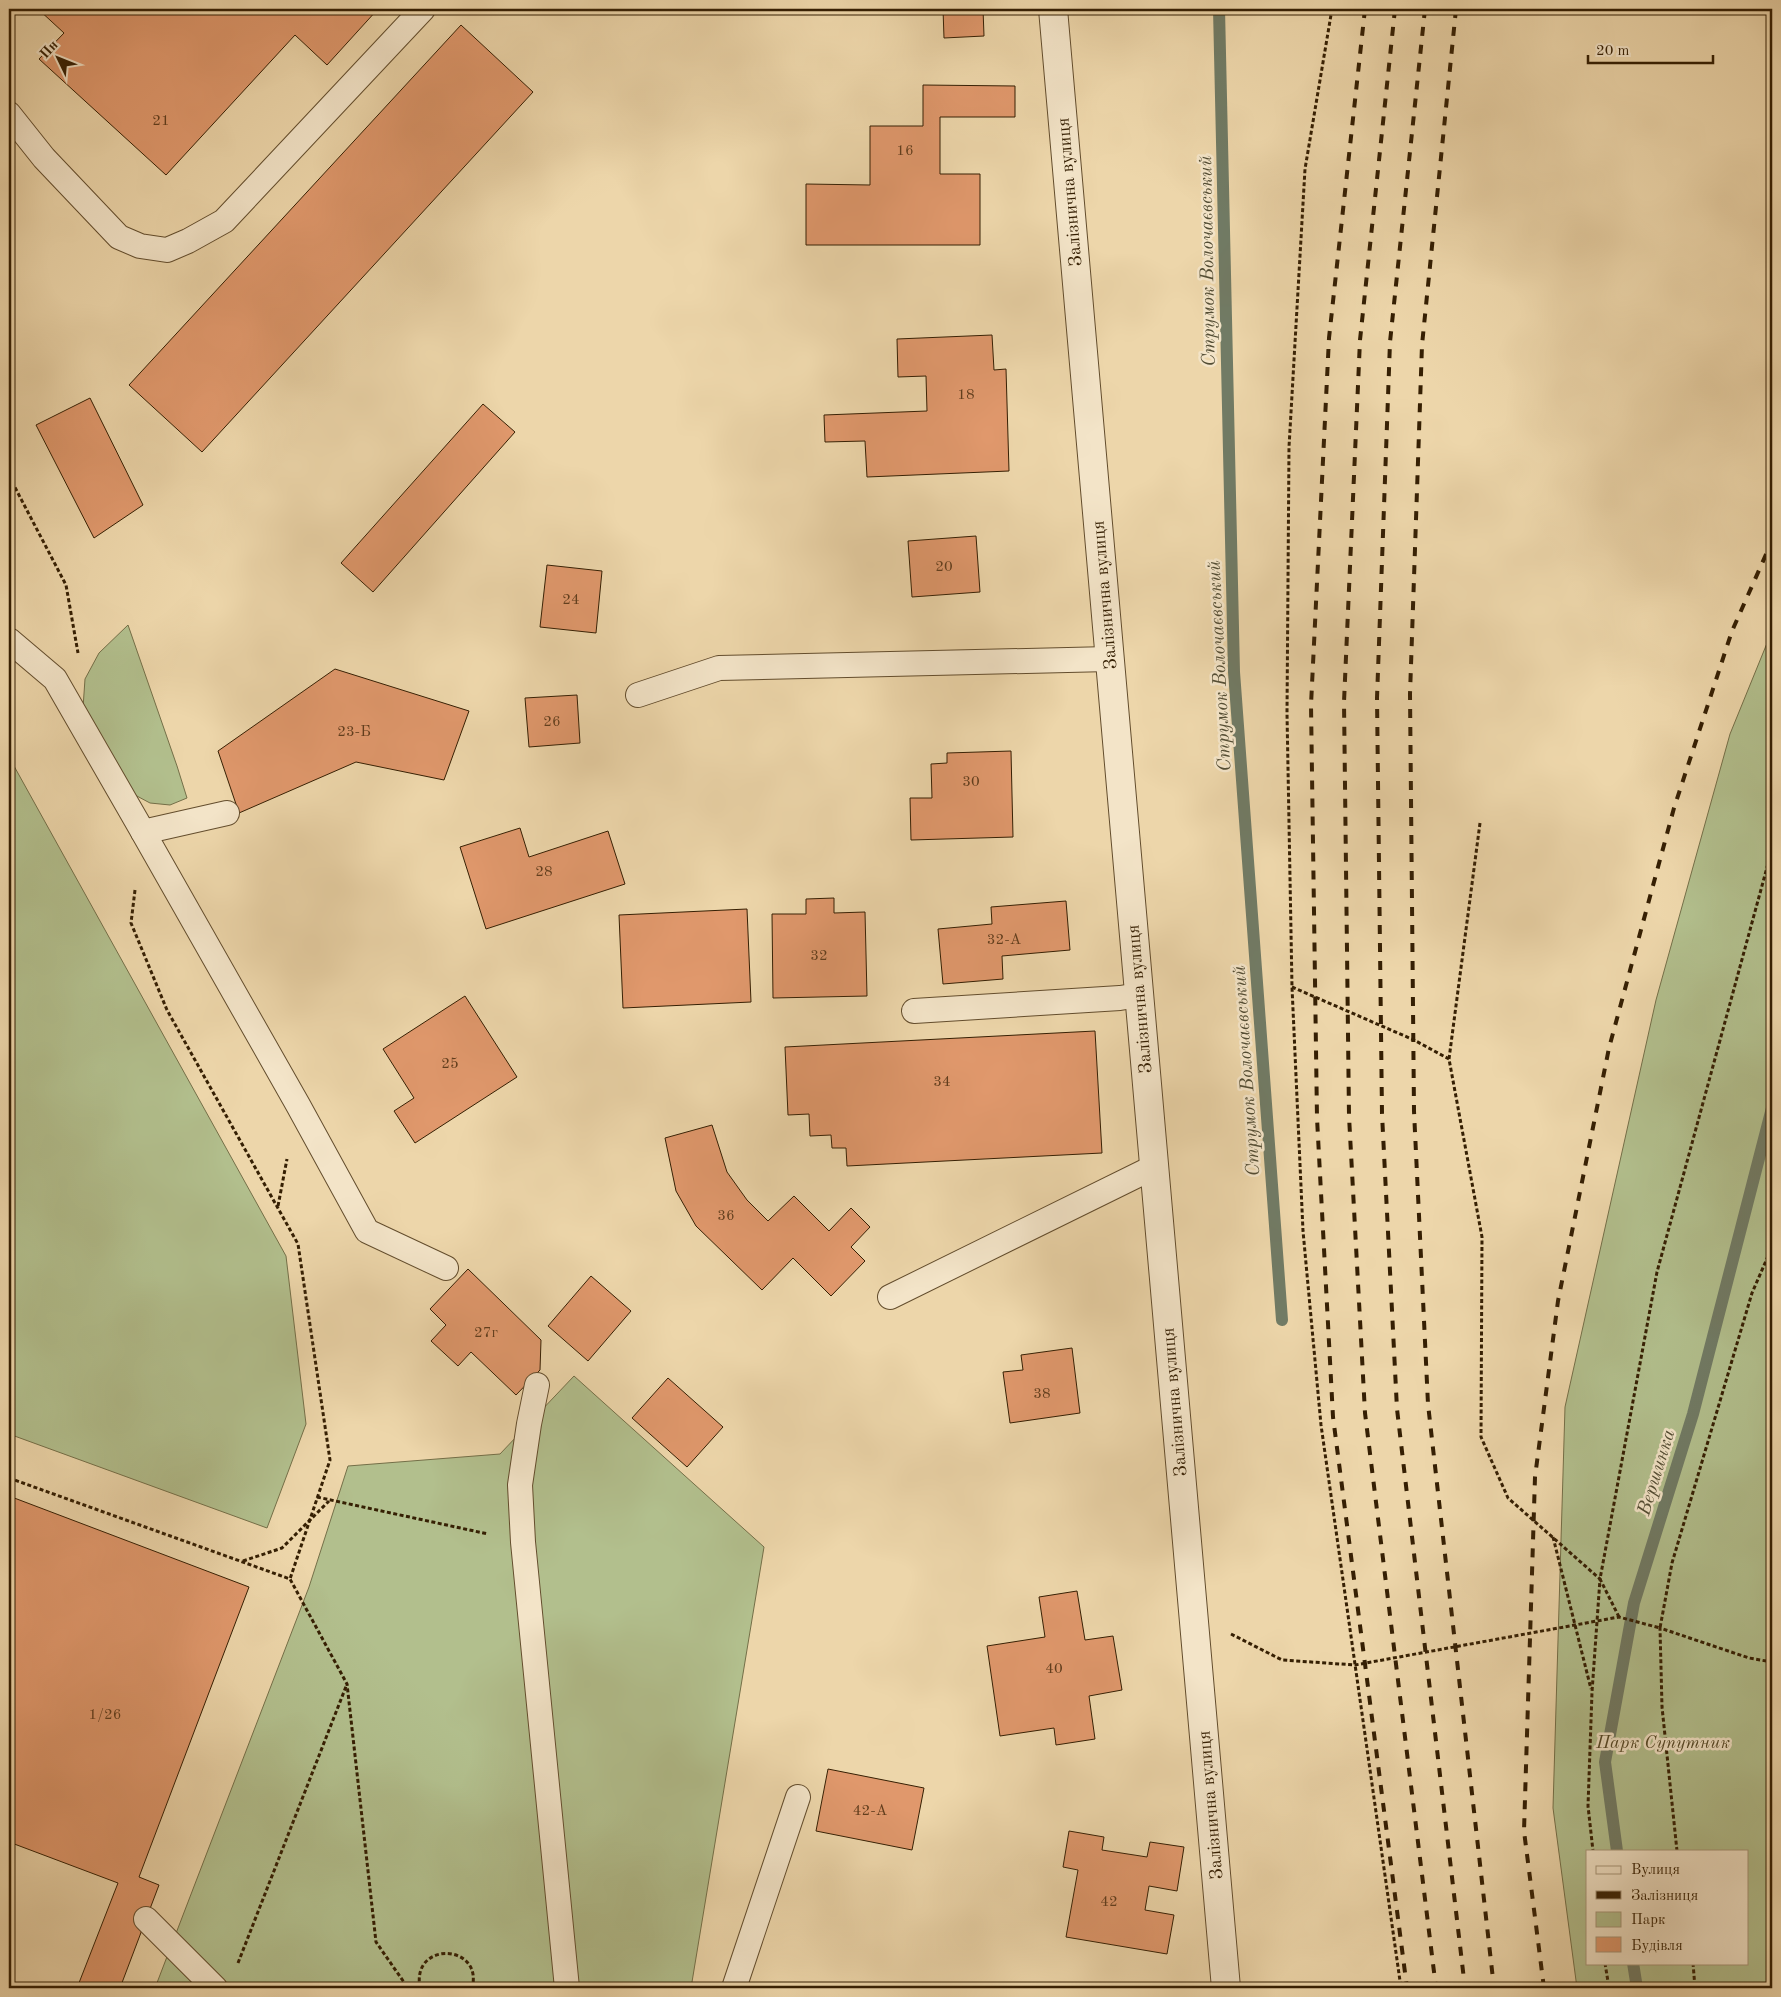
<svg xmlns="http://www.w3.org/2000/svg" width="1781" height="1997" font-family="'Old Standard TT',serif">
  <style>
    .green { fill: #b2bf8d; stroke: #746f48; fill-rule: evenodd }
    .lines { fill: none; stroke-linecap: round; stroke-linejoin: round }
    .stream { stroke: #717b65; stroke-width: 12 }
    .building { fill: #e0986c; stroke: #351f03 }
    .service-casing { stroke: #634d2d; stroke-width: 26 }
    .minor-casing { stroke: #634d2d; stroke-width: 30 }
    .path { stroke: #351f03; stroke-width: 3; stroke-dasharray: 4 2.5; stroke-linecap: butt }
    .service { stroke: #f3e4c8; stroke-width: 24 }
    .minor { stroke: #f3e4c8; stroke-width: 28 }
    .rail { stroke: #351f03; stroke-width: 4; stroke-dasharray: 9 9; stroke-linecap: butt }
    .labels { text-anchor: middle; stroke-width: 5; stroke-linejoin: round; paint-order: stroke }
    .number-label { font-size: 15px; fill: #603d1d }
    .street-label { font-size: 18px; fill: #351f03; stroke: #f3e4c8 }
    .park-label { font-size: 18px; font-style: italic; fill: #544726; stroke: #f3e4c8 }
    .water-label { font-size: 19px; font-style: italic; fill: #534d34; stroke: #f3e4c8 }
  </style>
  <rect width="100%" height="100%" fill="#edd6aa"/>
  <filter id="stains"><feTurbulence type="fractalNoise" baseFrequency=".004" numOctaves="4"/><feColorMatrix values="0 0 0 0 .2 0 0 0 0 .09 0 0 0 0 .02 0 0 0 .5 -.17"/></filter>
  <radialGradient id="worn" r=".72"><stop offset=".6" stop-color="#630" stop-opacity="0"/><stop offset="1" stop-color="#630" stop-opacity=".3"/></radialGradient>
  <g class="green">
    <polygon points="128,625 177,766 187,798 170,805 150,803 135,795 83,708 85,679 99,653"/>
    <path d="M1772 631V1988H1577L1553 1808 1565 1407 1656 1000 1730 734ZM1587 1851H1747V1963H1587Z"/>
    <polygon points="9,757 286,1256 306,1424 267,1528 9,1434"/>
    <polygon points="574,1376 764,1547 691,1988 155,1988 309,1587 348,1466 500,1454"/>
  </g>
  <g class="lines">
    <g class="stream">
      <polyline points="1219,9 1234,672 1282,1320"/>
      <polyline points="1617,1851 1605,1762 1634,1603 1693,1414 1772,1108"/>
      <polyline points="1633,1963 1637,1988"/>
    </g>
  </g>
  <g class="building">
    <polygon points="38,9 375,9 377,10 327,65 295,35 166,175 39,59 64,33"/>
    <polygon points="943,9 983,9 984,36 944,38"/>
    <polygon points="461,25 533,92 202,452 129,385"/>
    <polygon points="923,85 1015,86 1015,117 940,117 940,174 980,174 980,245 806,245 806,184 870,185 870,126 923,126"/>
    <polygon points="992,335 994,370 1006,369 1009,471 867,477 865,441 825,442 824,415 927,411 926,376 898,377 897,339"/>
    <polygon points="90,398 143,505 94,538 36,425"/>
    <polygon points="483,404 515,432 373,592 341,563"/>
    <polygon points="976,536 980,592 912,597 908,541"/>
    <polygon points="547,565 602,571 596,633 540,627"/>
    <polygon points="335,669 469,711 444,780 356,762 239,813 218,751"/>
    <polygon points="577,695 580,743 529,747 525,698"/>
    <polygon points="1011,751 1013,837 911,840 910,798 932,798 931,764 947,763 947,753"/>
    <polygon points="520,828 529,857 608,831 625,884 486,929 460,847"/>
    <polygon points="834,898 834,913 865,912 867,996 773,998 772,914 806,914 806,899"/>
    <polygon points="1066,901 1070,950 1002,956 1003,979 943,984 938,929 992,924 991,907"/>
    <polygon points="747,909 751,1002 623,1008 619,915"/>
    <polygon points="465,996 517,1077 415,1143 394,1111 414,1098 383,1049"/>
    <polygon points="1095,1031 1102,1153 847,1166 846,1148 832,1148 831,1135 810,1136 809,1114 788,1115 785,1047"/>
    <polygon points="712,1125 727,1172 747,1200 768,1221 794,1196 829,1231 851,1208 870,1227 851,1247 865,1261 831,1296 793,1258 762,1290 696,1226 676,1191 665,1138"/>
    <polygon points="468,1269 541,1340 540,1370 516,1395 471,1352 458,1366 431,1341 446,1325 430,1309"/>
    <polygon points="591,1276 631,1311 588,1361 548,1326"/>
    <polygon points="1072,1348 1080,1413 1010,1423 1003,1372 1023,1370 1021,1355"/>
    <polygon points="668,1378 723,1427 687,1467 632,1418"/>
    <polygon points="9,1496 249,1587 139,1877 159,1885 120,1988 77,1988 118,1883 9,1842"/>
    <polygon points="1077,1591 1085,1640 1113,1636 1122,1690 1089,1696 1095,1739 1056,1745 1054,1728 1000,1736 987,1646 1045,1637 1039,1597"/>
    <polygon points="828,1769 924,1788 912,1850 816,1831"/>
    <polygon points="1069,1831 1104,1837 1102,1850 1147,1857 1150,1842 1184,1847 1177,1891 1149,1886 1145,1910 1174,1915 1167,1954 1066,1937 1078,1870 1063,1867"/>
  </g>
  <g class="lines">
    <defs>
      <g id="service">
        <polyline points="9,114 44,158 119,237 140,246 167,250 188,241 224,221 423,9"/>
        <polyline points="9,640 55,679 143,832 227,813"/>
        <polyline points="638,695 719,668 1109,659"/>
        <polyline points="143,832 298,1105 367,1231 446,1268"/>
        <polyline points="914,1011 1120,998 1139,995"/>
        <polyline points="890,1297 1154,1167"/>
        <polyline points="537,1385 529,1424 520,1485 523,1542 567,1988"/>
        <polyline points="146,1919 215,1988"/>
        <polyline points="734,1988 798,1797"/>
      </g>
      <polyline id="minor" points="1053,9 1226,1988"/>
    </defs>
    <use href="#service" class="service-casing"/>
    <use href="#minor" class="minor-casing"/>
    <g class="path">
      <polyline points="1332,9 1305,169 1289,447 1287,713 1292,987 1303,1231 1321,1425 1401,1988"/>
      <polyline points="9,476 66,585 78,653"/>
      <polyline points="1480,823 1449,1059 1482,1237 1481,1437 1508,1498 1600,1579 1592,1692 1588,1806 1593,1851"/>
      <polyline points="135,890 131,923 167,1010 298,1244 330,1460 290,1579"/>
      <polyline points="1292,987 1414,1040 1449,1059"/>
      <polyline points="278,1206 287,1159"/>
      <polyline points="9,1478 290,1579 347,1684 376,1942 408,1988"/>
      <polyline points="317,1497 488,1534"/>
      <polyline points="1553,1537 1591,1689"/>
      <polyline points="243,1561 282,1548 329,1501"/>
      <polyline points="1619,1617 1600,1579 1657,1272 1772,849"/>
      <polyline points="1231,1634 1282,1660 1355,1665 1619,1617 1660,1628 1672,1563 1752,1293 1772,1247"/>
      <polyline points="1677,1851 1662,1707 1660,1628 1749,1658 1772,1662"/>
      <polyline points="238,1963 347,1684"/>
      <polyline points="1605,1963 1609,1988"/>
      <polyline points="1693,1963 1695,1988"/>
      <path d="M420 1988C411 1940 484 1944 472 1988"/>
    </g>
    <use href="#service" class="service"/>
    <use href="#minor" class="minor"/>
    <g class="rail">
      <polyline points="1365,9 1329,338 1311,705 1317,1118 1333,1417 1407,1988"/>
      <polyline points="1395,9 1360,340 1344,702 1349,1116 1365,1413 1436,1988"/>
      <polyline points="1425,9 1390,342 1377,698 1382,1114 1397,1409 1465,1988"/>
      <polyline points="1456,9 1422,345 1410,694 1414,1111 1428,1404 1494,1988"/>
      <polyline points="1544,1988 1524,1831 1535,1477 1558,1301 1609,1048 1674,808 1732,631 1772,541"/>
    </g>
  </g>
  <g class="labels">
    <g class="number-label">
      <text x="161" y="125">21</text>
      <text x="905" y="155">16</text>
      <text x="966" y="399">18</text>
      <text x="944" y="571">20</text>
      <text x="571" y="604">24</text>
      <text x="552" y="726">26</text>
      <text x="354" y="736">23-Б</text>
      <text x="971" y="786">30</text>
      <text x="544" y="876">28</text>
      <text x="1004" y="944">32-А</text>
      <text x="819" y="960">32</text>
      <text x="450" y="1068">25</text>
      <text x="942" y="1086">34</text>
      <text x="726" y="1220">36</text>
      <text x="486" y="1337">27г</text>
      <text x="1042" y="1398">38</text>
      <text x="1054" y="1673">40</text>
      <text x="105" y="1719">1/26</text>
      <text x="870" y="1815">42-А</text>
      <text x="1109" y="1906">42</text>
    </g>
    <g class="street-label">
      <text transform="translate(1069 192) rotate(-95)" y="6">Залізнична вулиця</text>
      <text transform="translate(1104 595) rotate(-95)" y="6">Залізнична вулиця</text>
      <text transform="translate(1139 999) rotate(-95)" y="6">Залізнична вулиця</text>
      <text transform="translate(1174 1402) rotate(-95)" y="6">Залізнична вулиця</text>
      <text transform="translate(1210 1805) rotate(-95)" y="6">Залізнична вулиця</text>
    </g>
    <g class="park-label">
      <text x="1663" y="1748">Парк Супутник</text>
    </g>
    <g class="water-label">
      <text transform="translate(1206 261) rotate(-91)" y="7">Струмок Волочаєвський</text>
      <text transform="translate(1218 666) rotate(-93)" y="7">Струмок Волочаєвський</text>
      <text transform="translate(1245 1071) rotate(-94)" y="7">Струмок Волочаєвський</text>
      <text transform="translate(1655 1472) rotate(-73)" y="7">Вершинка</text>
    </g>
  </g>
  <rect width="1781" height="1997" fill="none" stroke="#edd6aa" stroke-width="30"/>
  <rect x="10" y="10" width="1761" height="1977" fill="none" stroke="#351f03" stroke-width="2.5"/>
  <rect x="15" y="15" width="1751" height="1967" fill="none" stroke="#351f03"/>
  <rect x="1586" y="1850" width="162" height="115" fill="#f3e4c8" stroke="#a79579"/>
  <rect x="1596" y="1866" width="25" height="8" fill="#f3e4c8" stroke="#a79579"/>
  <text x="1631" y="1874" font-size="15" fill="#351f03">Вулиця</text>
  <rect x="1596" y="1891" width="25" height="8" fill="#351f03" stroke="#a79579"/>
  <text x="1631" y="1900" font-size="15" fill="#351f03">Залізниця</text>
  <rect x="1596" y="1912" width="25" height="15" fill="#b2bf8d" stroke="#a79579"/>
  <text x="1631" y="1924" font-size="15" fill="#351f03">Парк</text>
  <rect x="1596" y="1937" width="25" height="15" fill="#e0986c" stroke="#a79579"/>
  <text x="1631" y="1950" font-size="15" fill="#351f03">Будівля</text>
  <g transform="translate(58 58) rotate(313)" stroke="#f3e4c8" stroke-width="4" paint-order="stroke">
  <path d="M0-4L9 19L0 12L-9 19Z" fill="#351f03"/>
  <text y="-8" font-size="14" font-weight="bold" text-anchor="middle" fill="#351f03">Пн</text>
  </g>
  <path d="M1588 55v8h125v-8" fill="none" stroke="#351f03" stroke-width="2.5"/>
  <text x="1596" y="55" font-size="15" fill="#351f03" stroke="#f3e4c8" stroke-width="4" paint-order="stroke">20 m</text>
  <rect width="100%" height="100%" filter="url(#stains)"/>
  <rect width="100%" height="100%" fill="url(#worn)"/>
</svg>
